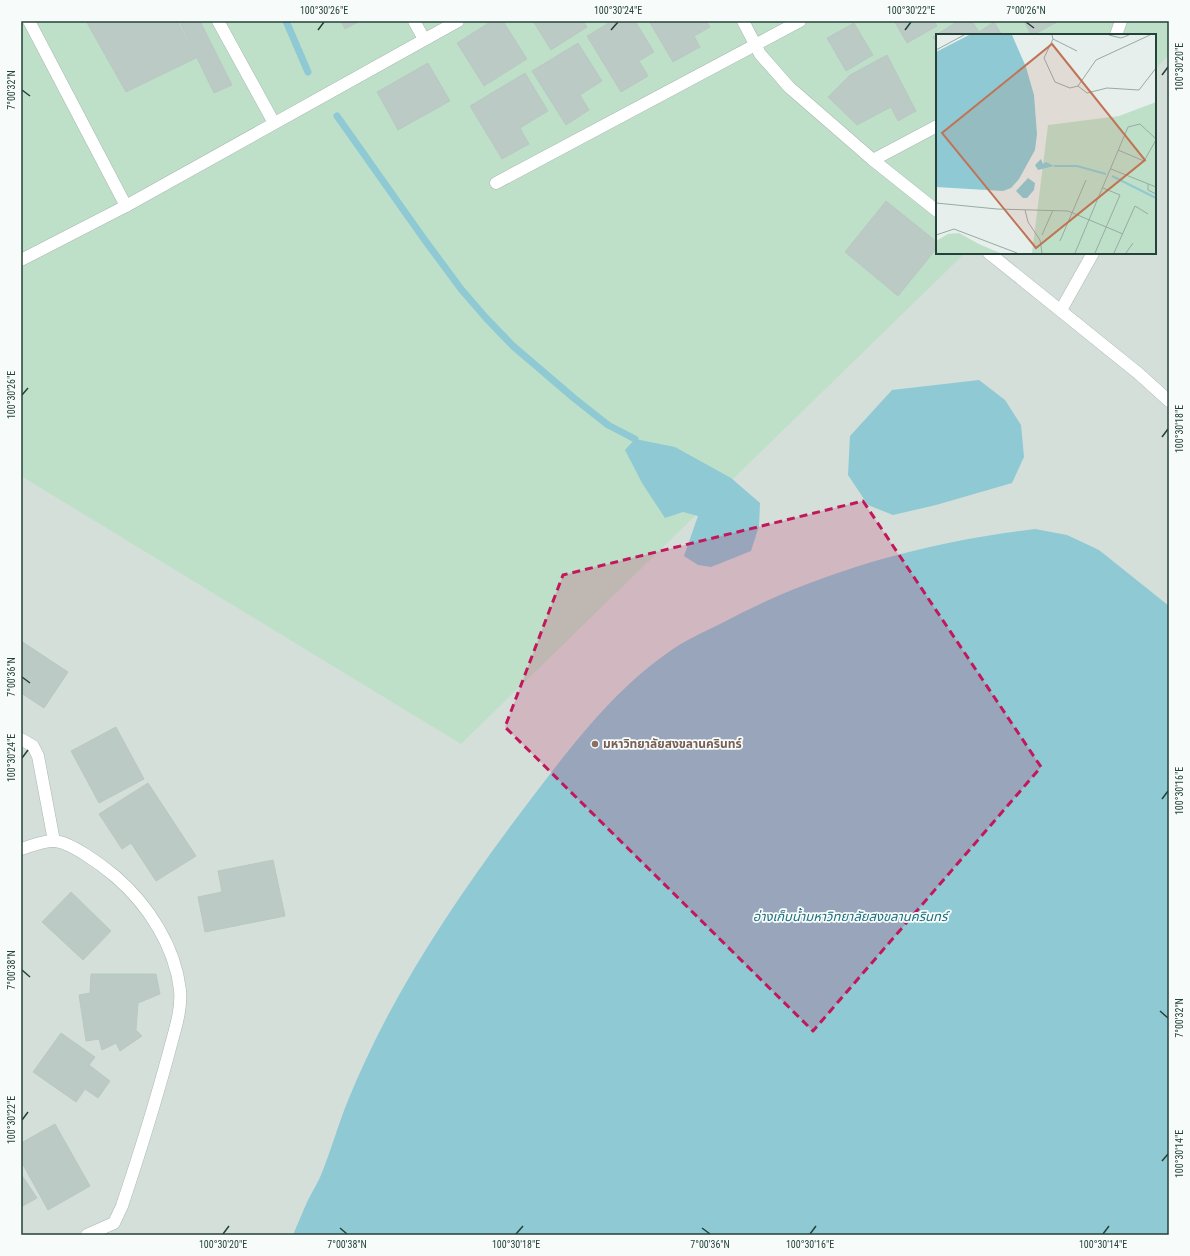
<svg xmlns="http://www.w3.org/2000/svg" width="1190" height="1256" font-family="'Roboto Condensed','Noto Sans Thai',sans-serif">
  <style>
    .built { fill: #d4dfda; fill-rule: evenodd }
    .green { fill: #bfe0c8 }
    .water { fill: #8ec9d4 }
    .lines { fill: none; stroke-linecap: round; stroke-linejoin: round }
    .stream { stroke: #8ec9d4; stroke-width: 7 }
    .building { fill: #bbcac4; stroke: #b8c9c2 }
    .minor-casing { stroke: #a8b8b2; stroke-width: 13 }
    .minor { stroke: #fff; stroke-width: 12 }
    .marked { fill: #c2185b; fill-opacity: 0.2; stroke: #c2185b; stroke-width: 3; stroke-dasharray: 8 5; stroke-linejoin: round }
    .ticks { fill: none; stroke: #24423a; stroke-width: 1.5 }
    .education-dot { fill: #8d6e63; stroke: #f7fbf9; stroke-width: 1.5 }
    .labels { text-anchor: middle; stroke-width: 3.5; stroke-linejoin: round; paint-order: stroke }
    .education-label { font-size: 12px; font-weight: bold; fill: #785e54; stroke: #f7fbf9; text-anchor: start }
    .water-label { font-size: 13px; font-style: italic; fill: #1c6f80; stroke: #f7fbf9 }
    .inset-river { fill: none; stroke: #8ec9d4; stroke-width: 2 }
    .inset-road { fill: none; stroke: #98aaa4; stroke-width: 1 }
    .view { fill: #c07456; fill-opacity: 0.15; stroke: #c07456; stroke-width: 2 }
    .inset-edge { fill: none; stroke: #24423a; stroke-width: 2 }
    .neatline { fill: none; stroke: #24423a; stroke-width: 1.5 }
    .ticks-label { font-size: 10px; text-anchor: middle; fill: #24423a }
  </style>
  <rect width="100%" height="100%" fill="#e6efeb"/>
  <path class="built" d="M21 21H1169V1235H21ZM937 35H1155V253H937Z"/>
  <polygon class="green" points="21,21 1169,21 1169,55 1155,69 1155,35 937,35 937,253 965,253 461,744 21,476"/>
  <g class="water">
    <polygon points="979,380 1005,400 1021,425 1024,457 1012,483 936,505 893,515 868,505 848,475 850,436 892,390"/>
    <polygon points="635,439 675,447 731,478 760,503 759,526 751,551 711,567 698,565 684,556 698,516 683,512 665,518 642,483 625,450"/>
    <path d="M1035 529 1067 535 1099 550 1169 606V1235H293C298 1223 303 1211 308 1200 313 1190 319 1181 323 1170 332 1147 339 1122 349 1098 360 1071 373 1044 386 1019 428 939 480 866 534 795 575 741 617 687 673 649 688 639 706 631 722 623 819 571 925 542 1035 529Z"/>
  </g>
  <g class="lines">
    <g class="stream">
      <polyline points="286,21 308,72"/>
      <polyline points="337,116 424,239 461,289 486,318 513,346 575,399 608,425 635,439"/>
    </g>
  </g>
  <g class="building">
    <polygon points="86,21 177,21 196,58 126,92"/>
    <polygon points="179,21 200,21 232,85 214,93"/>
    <polygon points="341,21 360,21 345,29"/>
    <polygon points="492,21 503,21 527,59 484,86 457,43"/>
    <polygon points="533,21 583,21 587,27 551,50"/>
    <polygon points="612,21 635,21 654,52 639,61 648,76 621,92 587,36"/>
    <polygon points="649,21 706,21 710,27 694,36 700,47 673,62"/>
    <polygon points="894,21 934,21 937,26 907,43"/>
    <polygon points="958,21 972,21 979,32 994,22 1002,35 937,35 937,43 933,37"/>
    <polygon points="1024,21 1059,21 1033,35 1031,35"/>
    <polygon points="854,23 873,55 846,71 827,38"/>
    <polygon points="578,43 602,81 580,95 589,110 566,125 532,71"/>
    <polygon points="887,55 916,111 898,121 891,107 857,125 828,97 850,75"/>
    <polygon points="428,63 450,101 398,130 377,92"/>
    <polygon points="525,73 548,111 520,128 529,144 502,159 470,106"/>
    <polygon points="886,201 937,242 937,248 898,296 845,252"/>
    <polygon points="21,641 68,672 44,708 21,693"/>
    <polygon points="116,727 144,779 99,803 71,751"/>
    <polygon points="148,783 196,856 156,881 131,843 122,849 99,814"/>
    <polygon points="273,860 285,916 205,932 198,897 222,892 218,871"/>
    <polygon points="71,892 111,931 83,960 42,922"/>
    <polygon points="91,974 156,974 160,994 138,1003 136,1030 142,1036 120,1051 116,1043 102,1050 99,1039 86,1041 79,995 90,993"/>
    <polygon points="61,1033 95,1057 89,1065 110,1081 98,1098 85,1089 76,1102 33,1072"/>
    <polygon points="55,1124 90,1186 48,1210 21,1161 21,1143"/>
    <polygon points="21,1174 37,1198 21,1207"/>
  </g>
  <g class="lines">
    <defs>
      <g id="minor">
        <polyline points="29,21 126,206"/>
        <polyline points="218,21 274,123"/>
        <polyline points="414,21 424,39"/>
        <polyline points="743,21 760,54 789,87 873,160 937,211"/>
        <polyline points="1116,35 1121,21"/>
        <polyline points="873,160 937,126"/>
        <polyline points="496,183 800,21"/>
        <polyline points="989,253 1138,373 1169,401"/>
        <polyline points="21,260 126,206 458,21"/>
        <polyline points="1061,310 1093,253"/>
        <polyline points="21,739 33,746 38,756 54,841"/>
        <path d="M21 849C31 846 43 841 53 841 70 841 103 866 116 877 148 905 175 946 180 990 182 1011 174 1032 169 1052 155 1104 139 1155 122 1206L114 1223 87 1235"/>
      </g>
    </defs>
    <use href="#minor" class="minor-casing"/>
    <use href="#minor" class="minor"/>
  </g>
  <path class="marked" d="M863 501 1041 767 813 1031 505 727 563 575Z"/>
  <path class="ticks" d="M1026 22 1034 28M318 30 324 22M611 30 618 22M905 30 911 22M1162 75 1168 67M22 90 30 96M22 395 28 388M1162 437 1168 429M22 677 30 683M22 758 28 750M1162 799 1168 791M22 970 30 977M1160 1011 1168 1018M22 1120 28 1112M1162 1161 1168 1154M340 1228 347 1234M702 1228 710 1234M223 1234 229 1226M516 1234 523 1226M810 1234 816 1226M1103 1234 1109 1226"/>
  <circle class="education-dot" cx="595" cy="744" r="4"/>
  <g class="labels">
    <g class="education-label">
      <text x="603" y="748">มหาวิทยาลัยสงขลานครินทร์</text>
    </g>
    <g class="water-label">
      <text x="850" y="921">อ่างเก็บน้ำมหาวิทยาลัยสงขลานครินทร์</text>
    </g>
  </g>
  <g transform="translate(936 34)">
    <rect width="220" height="220" fill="#e6efeb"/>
    <path d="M220 68V219H96L112 91 183 82ZM23 199 43 210 64 219H0V207L12 200Z" fill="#bfe0c8"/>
    <path d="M33 1H76L90 33 98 61 101 100 99 116 83 145 75 154 67 157 0 153V18ZM105 125 107 130 110 128 118 132 102 136 99 131ZM92 144 99 149 98 156 91 164H87L80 157Z" fill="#8ec9d4"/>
    <path class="inset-river" d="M118 132H141L170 140M176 142 220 164"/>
    <path class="inset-road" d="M116 1 117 5 108 24 119 48 134 54 142 52 160 26 214 1M173 1 185 4 193 1M117 5 141 17M0 16 28 1M142 52 151 59 171 54 203 56 220 34M182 116 208 127 220 106M175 135 220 153M212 150V156L220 160M0 169 61 175 132 177 187 200M89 176 92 188 104 206 106 219M0 201 18 195 81 219M106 201 117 176M124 207 150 146M139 219 192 93 204 90 220 105M159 219 184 161 167 154M178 219 199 172 212 180M190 219 197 209"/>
    <path class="view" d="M116 10 209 126 100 214 6 99Z"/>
    <rect width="220" height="220" class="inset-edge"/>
  </g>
  <rect width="1190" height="1256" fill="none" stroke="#f7fbf9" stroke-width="44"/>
  <rect x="22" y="22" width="1146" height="1212" class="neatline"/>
  <g class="ticks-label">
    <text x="324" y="14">100°30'26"E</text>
    <text x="618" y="14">100°30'24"E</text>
    <text x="911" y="14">100°30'22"E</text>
    <text x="1026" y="14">7°00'26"N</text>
    <text transform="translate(1179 67) rotate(-90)" y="4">100°30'20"E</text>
    <text transform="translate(11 90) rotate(-90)" y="4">7°00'32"N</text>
    <text transform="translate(11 395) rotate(-90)" y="4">100°30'26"E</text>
    <text transform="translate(1179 429) rotate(-90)" y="4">100°30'18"E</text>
    <text transform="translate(11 677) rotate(-90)" y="4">7°00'36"N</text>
    <text transform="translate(11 758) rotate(-90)" y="4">100°30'24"E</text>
    <text transform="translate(1179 791) rotate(-90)" y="4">100°30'16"E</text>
    <text transform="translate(11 970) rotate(-90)" y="4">7°00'38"N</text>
    <text transform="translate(1179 1018) rotate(-90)" y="4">7°00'32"N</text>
    <text transform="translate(11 1120) rotate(-90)" y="4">100°30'22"E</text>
    <text transform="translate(1179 1154) rotate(-90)" y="4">100°30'14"E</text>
    <text x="223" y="1248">100°30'20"E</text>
    <text x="347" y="1248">7°00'38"N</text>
    <text x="516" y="1248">100°30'18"E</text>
    <text x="710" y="1248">7°00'36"N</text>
    <text x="810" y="1248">100°30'16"E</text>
    <text x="1103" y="1248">100°30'14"E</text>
  </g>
</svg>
